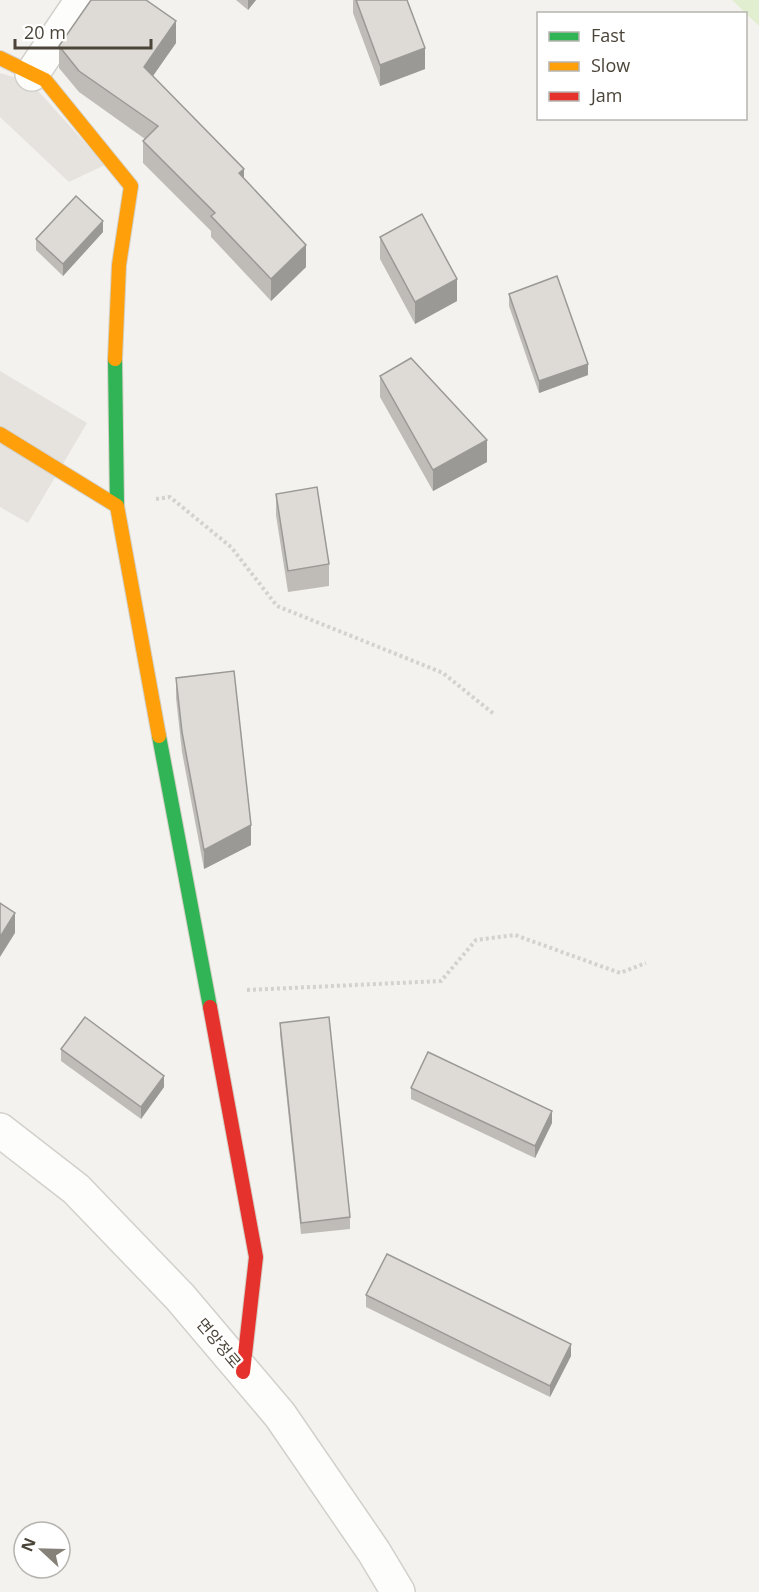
<svg xmlns="http://www.w3.org/2000/svg" width="759" height="1592" font-family="'Open Sans','Noto Sans KR',sans-serif">
  <style>
    .green { fill: #e1eecf }
    .parking { fill: #e6e3df }
    .lines { fill: none; stroke-linecap: round; stroke-linejoin: round }
    .street-casing { stroke: #d2d0cb; stroke-width: 36 }
    .fast-casing { stroke: #d3cfc5; stroke-width: 16 }
    .slow-casing { stroke: #d3cfc5; stroke-width: 16 }
    .jam-casing { stroke: #d3cfc5; stroke-width: 16 }
    .path { stroke: #d3d2cc; stroke-width: 4; stroke-dasharray: 3 3; stroke-linecap: butt }
    .street { stroke: #fdfdfc; stroke-width: 33 }
    .fast { stroke: #30b455; stroke-width: 14 }
    .slow { stroke: #ff9f0a; stroke-width: 14 }
    .jam { stroke: #e5322d; stroke-width: 14 }
    .wall { fill: #bfbcb8 }
    .shaded-wall { fill: #9b9996 }
    .building { fill: #dedbd6; stroke: #9b9996; stroke-width: 1.5 }
    .labels { text-anchor: middle; stroke-width: 5; stroke-linejoin: round; paint-order: stroke }
    .street-label { font-size: 16px; fill: #4b4439; stroke: #fff }
  </style>
  <rect width="100%" height="100%" fill="#f4f2ee"/>
  <polygon class="green" points="732,0 759,0 759,26"/>
  <g class="parking">
    <polygon points="0,73 30,82 105,165 69,182 0,117"/>
    <polygon points="0,371 87,423 28,523 0,507"/>
  </g>
  <g class="lines">
    <defs>
      <g id="street">
        <polyline points="32,74 82,0"/>
        <polyline points="0,1130 76,1189 180,1297 280,1415 374,1552 398,1592"/>
      </g>
      <g id="fast">
        <polyline points="115,359 117,506"/>
        <polyline points="159,736 210,1007"/>
      </g>
      <g id="slow">
        <polyline points="0,58 45,80 131,186 119,265 115,359"/>
        <polyline points="0,434 117,506 159,736"/>
      </g>
      <polyline id="jam" points="210,1007 256,1257 243,1372"/>
    </defs>
    <use href="#street" class="street-casing"/>
    <use href="#fast" class="fast-casing"/>
    <use href="#slow" class="slow-casing"/>
    <use href="#jam" class="jam-casing"/>
    <g class="path">
      <polyline points="156,499 170,497 231,547 277,606 443,673 495,715"/>
      <polyline points="247,990 441,981 476,940 515,935 620,973 646,963"/>
    </g>
    <use href="#street" class="street"/>
    <use href="#fast" class="fast"/>
    <use href="#slow" class="slow"/>
    <use href="#jam" class="jam"/>
  </g>
  <g class="wall">
    <polygon points="236,0 256,0 248,10"/>
    <polygon points="353,0 407,0 425,69 380,86 353,13"/>
    <polygon points="176,43 152,76 244,178 306,267 271,301 211,237 211,231 143,163 143,141 145,139 79,92 59,68 59,46"/>
    <polygon points="103,232 63,276 36,250 36,239"/>
    <polygon points="380,237 457,301 415,324 380,259"/>
    <polygon points="509,294 588,375 539,393 509,306"/>
    <polygon points="380,376 487,462 433,491 380,397"/>
    <polygon points="276,494 329,564 329,586 288,592 276,515"/>
    <polygon points="176,678 251,845 204,869 182,752 176,698"/>
    <polygon points="280,1023 350,1217 350,1229 301,1234 280,1034"/>
    <polygon points="61,1049 164,1087 141,1119 61,1061"/>
    <polygon points="411,1088 552,1123 535,1158 411,1099"/>
    <polygon points="366,1295 571,1356 550,1397 366,1307"/>
  </g>
  <g class="shaded-wall">
    <polygon points="248,0 256,0 248,10"/>
    <polygon points="176,21 176,43 144,89 144,67"/>
    <polygon points="425,48 425,69 380,86 380,65"/>
    <polygon points="244,169 244,190 239,173"/>
    <polygon points="103,221 103,232 63,276 63,264"/>
    <polygon points="306,245 306,267 271,301 271,279"/>
    <polygon points="457,279 457,301 415,324 415,302"/>
    <polygon points="588,364 588,375 539,393 539,381"/>
    <polygon points="487,440 487,462 433,491 433,470"/>
    <polygon points="251,825 251,845 204,869 204,850"/>
    <polygon points="15,913 15,933 0,957 0,937"/>
    <polygon points="164,1076 164,1087 141,1119 141,1107"/>
    <polygon points="552,1111 552,1123 535,1158 535,1146"/>
    <polygon points="571,1344 571,1356 550,1397 550,1386"/>
  </g>
  <g class="building">
    <polygon points="91,0 146,0 176,21 144,67 244,169 239,173 306,245 271,279 211,216 215,213 143,141 158,126 79,71 59,46"/>
    <polygon points="356,0 407,0 425,48 380,65"/>
    <polygon points="76,196 103,221 63,264 36,239"/>
    <polygon points="422,214 457,279 415,302 380,237"/>
    <polygon points="557,276 588,364 539,381 509,294"/>
    <polygon points="411,358 487,440 433,470 380,376"/>
    <polygon points="317,487 329,564 288,571 276,494"/>
    <polygon points="234,671 251,825 204,850 182,732 176,678"/>
    <polygon points="0,903 15,913 0,937"/>
    <polygon points="85,1017 164,1076 141,1107 61,1049"/>
    <polygon points="329,1017 350,1217 301,1223 280,1023"/>
    <polygon points="428,1052 552,1111 535,1146 411,1088"/>
    <polygon points="387,1254 571,1344 550,1386 366,1295"/>
  </g>
  <g class="labels">
    <g class="street-label">
      <text transform="translate(219 1343) rotate(50)" y="6">면앙정로</text>
    </g>
  </g>
  <rect x="537" y="12" width="210" height="108" fill="#ffffff" stroke="#b7b4b0" stroke-width="1.5"/>
  <rect x="549" y="32" width="30" height="9" fill="#30b455" stroke="#b7b4b0" stroke-width="1.5"/>
  <text x="591" y="42" font-size="18" fill="#4b4439">Fast</text>
  <rect x="549" y="62" width="30" height="9" fill="#ff9f0a" stroke="#b7b4b0" stroke-width="1.5"/>
  <text x="591" y="72" font-size="18" fill="#4b4439">Slow</text>
  <rect x="549" y="92" width="30" height="9" fill="#e5322d" stroke="#b7b4b0" stroke-width="1.5"/>
  <text x="591" y="102" font-size="18" fill="#4b4439">Jam</text>
  <g transform="translate(42 1550) rotate(292)"><circle r="28" fill="#ffffff" stroke="#b7b4b0" stroke-width="1.5"/>
  <path d="M0-4.5L10 22L0 15L-10 22Z" fill="#868178"/>
  <text y="-9" font-size="16" font-weight="bold" text-anchor="middle" fill="#4b4439">N</text>
  </g>
  <path d="M15 39v9h136v-9" fill="none" stroke="#4b4439" stroke-width="3"/>
  <text x="24" y="39" font-size="18" fill="#4b4439" stroke="#ffffff" stroke-width="4.5" paint-order="stroke">20 m</text>
</svg>
